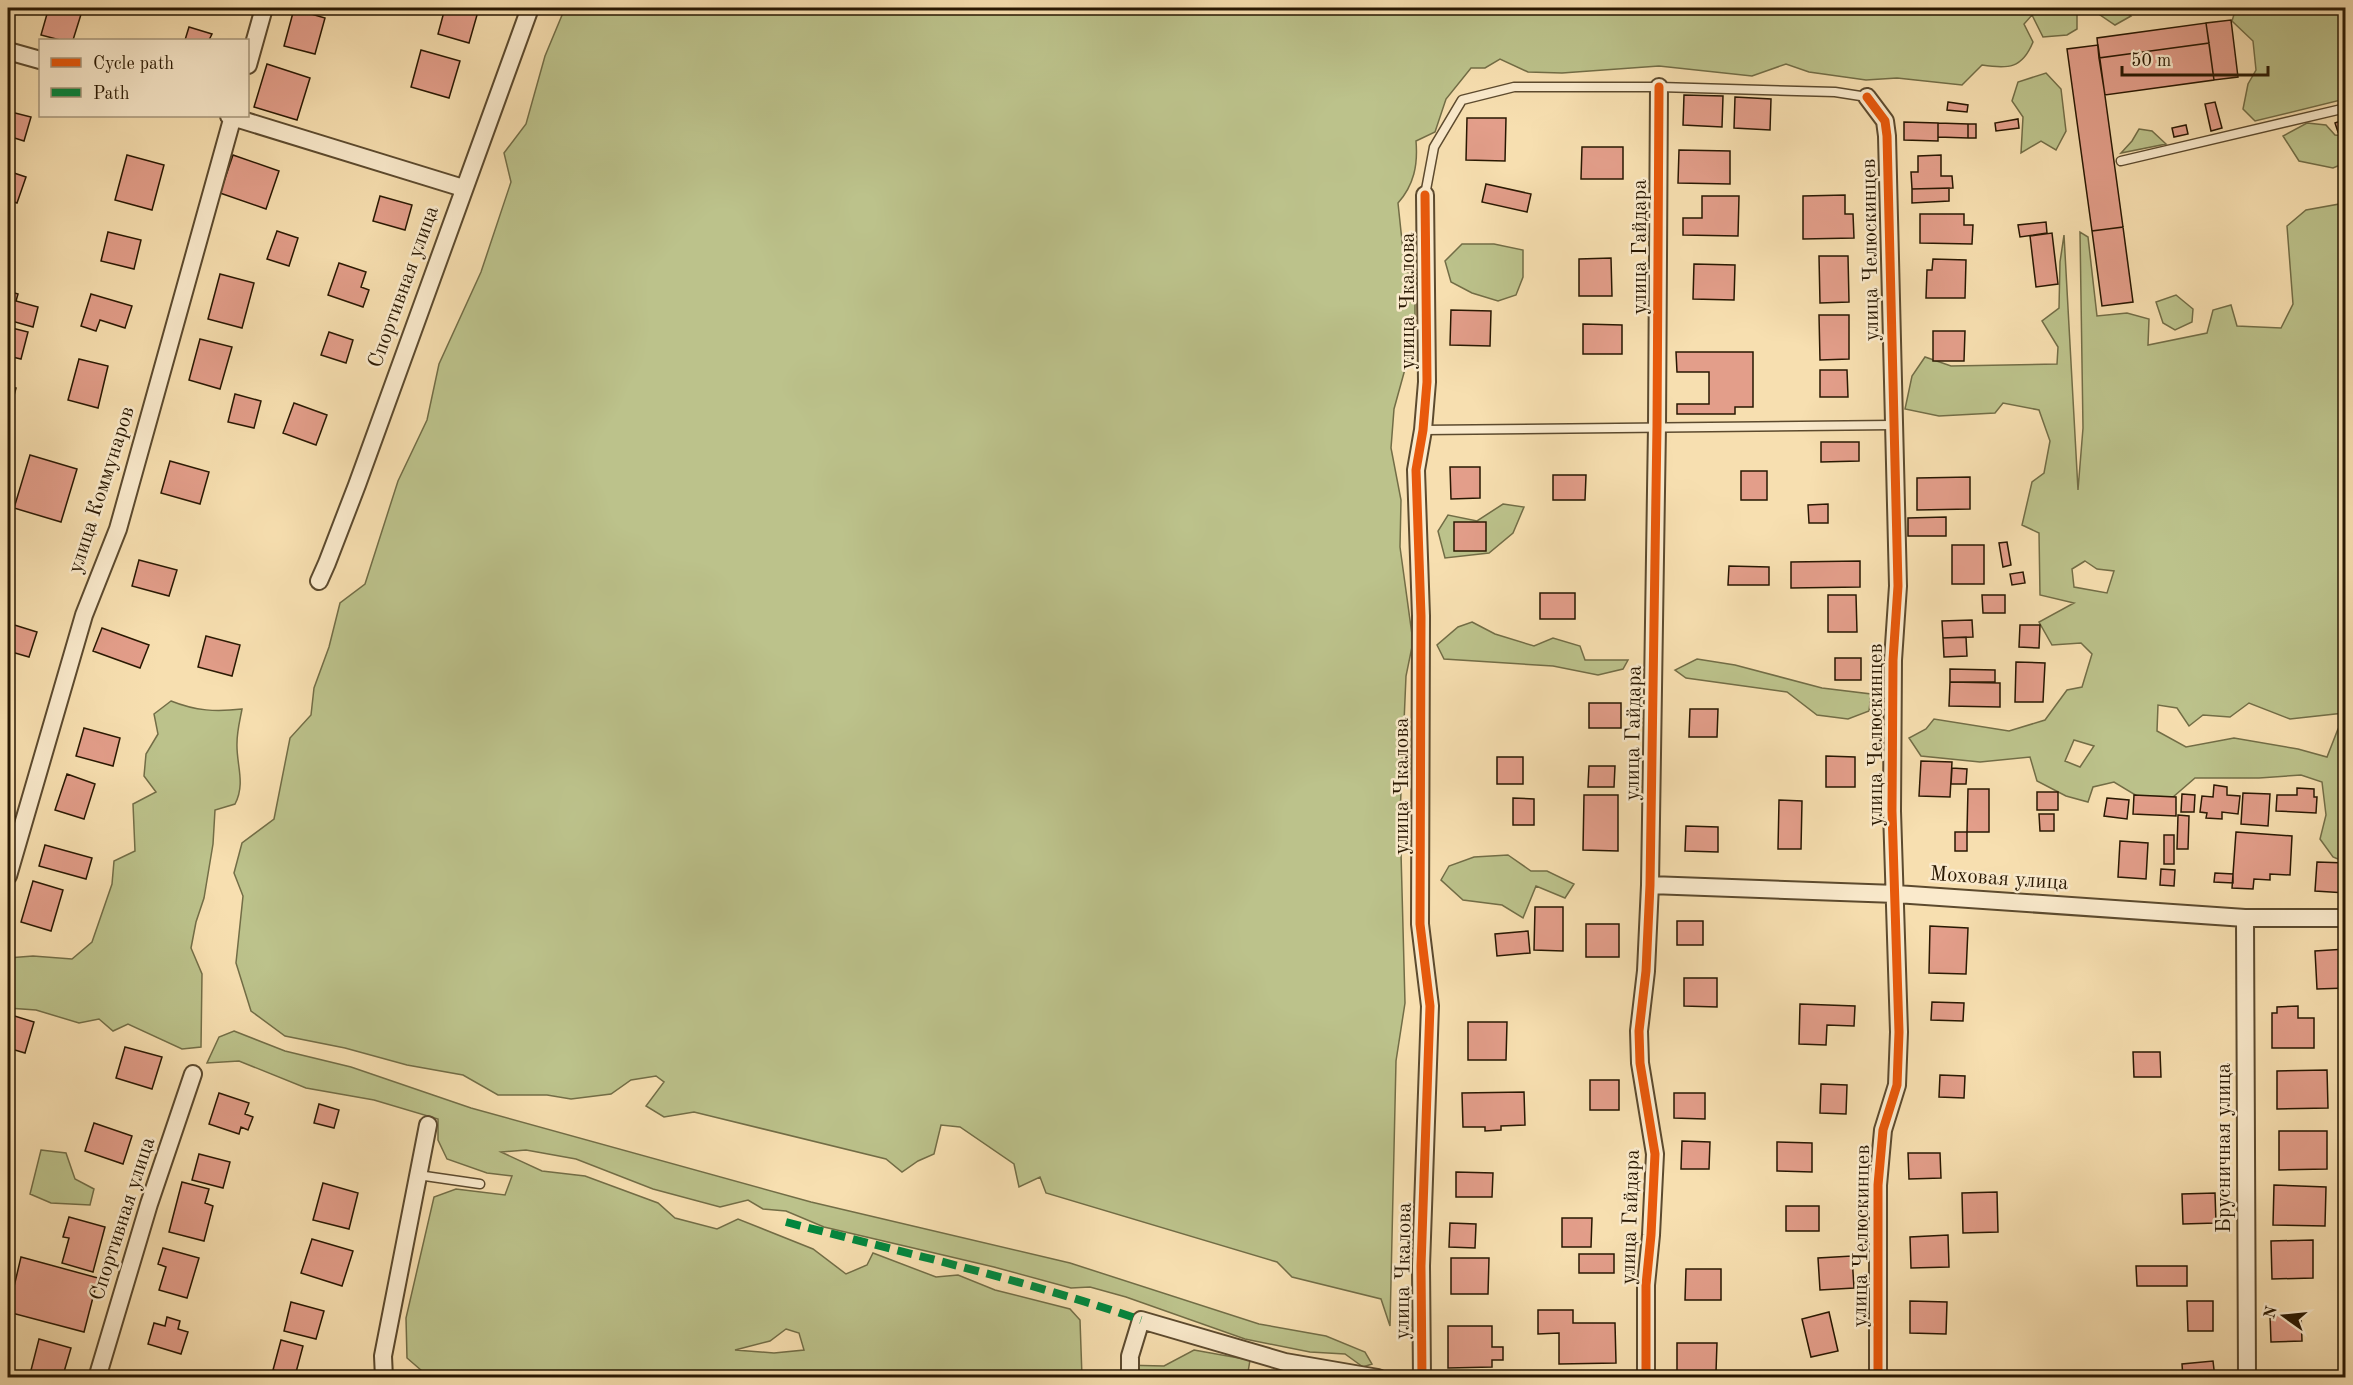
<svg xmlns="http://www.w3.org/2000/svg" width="2353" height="1385" viewBox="0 0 2353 1385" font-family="'Old Standard TT',serif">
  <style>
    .green { fill: #bcc28b; stroke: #726d46; stroke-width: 1.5; fill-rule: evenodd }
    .building { fill: #e39e8a; stroke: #291802; stroke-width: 1.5 }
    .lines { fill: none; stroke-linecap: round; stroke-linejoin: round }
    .lane-casing { stroke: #5c4a2e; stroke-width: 11 }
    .street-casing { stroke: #5c4a2e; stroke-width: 20 }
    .lane { stroke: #faeacc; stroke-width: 8 }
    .street { stroke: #faeacc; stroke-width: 16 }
    .quiet { stroke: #00873e; stroke-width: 8; stroke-dasharray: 15 8; stroke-linecap: butt }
    .cycleway-casing { stroke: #faeacc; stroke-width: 13 }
    .cycleway { stroke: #e8590c; stroke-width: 9 }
    .labels { text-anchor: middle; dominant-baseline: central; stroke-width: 5; stroke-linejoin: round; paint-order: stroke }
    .street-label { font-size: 21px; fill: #291802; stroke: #faeacc }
  </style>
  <rect width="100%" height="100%" fill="#f7dfb0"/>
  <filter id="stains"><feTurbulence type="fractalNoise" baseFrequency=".00333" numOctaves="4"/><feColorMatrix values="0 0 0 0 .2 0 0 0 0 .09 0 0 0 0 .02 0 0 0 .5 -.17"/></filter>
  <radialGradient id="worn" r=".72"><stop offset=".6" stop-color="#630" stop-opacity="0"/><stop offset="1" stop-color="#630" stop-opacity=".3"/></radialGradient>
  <path class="green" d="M565,8H2122L2131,16L2115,25L2097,13L2077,10V29L2067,35L2043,37L2032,15L2024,24L2033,42C2022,69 2008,69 1982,65L1962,85L1897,78L1866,80L1809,72L1786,64L1752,76L1659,66L1562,73L1528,72L1500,59L1485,68H1471L1446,99L1435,132L1416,141C1418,165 1414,185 1398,203L1404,260L1415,292V333L1394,409L1391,448L1401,500L1400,547L1413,642L1406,676L1400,815L1405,1003L1396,1061L1390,1326L1381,1299L1292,1277L1277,1262L1046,1193L1040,1177L1019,1187L1014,1164L960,1127L941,1125L934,1154L918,1161L902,1172L886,1159L694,1112L664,1117L646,1106L664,1082L656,1076L631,1080L611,1094L571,1099L547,1095H498L463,1075L407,1065L345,1048L285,1036L251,1011L236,963L243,896L234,873L242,843L274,819L290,738L311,715L314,688L329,647L340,603L365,584L398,481L427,420L439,364L481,272L511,182L504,153L526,124L545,56Z
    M2236,8H2337L2345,35V99L2255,121L2243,109L2248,84L2256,70L2253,41L2232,21Z
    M2046,73L2061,89L2066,131L2056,150L2041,141L2021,153L2023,117L2012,101L2018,82Z
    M2307,123L2326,125L2335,135L2345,136V163L2333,168L2299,161L2283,136Z
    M2139,129L2152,131L2166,144L2121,153L2132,141Z
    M2345,203V710L2344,713L2290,719L2249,703L2230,717L2203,715L2189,726L2177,708L2158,705L2157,731L2186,747L2234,738L2298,749L2327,757L2338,729L2345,728V862L2333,857L2320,839L2326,815L2322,782L2301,775L2259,778H2195L2173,797L2137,796L2114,782L2093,787L2088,802L2066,796L2037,781L2030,757L1980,762L1921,756L1909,738L1926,729L1934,719L2009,731L2045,720L2067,690L2082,687L2092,654L2081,643L2052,645L2039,622L2074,603L2040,595L2039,533L2022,525L2032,482L2044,473L2050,441L2039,410L2003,403L1995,413L1939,416L1905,409L1912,376L1925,357L1951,366L2057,364L2058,347L2042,321L2059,308L2060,262L2064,235L2078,490L2083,428L2080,232L2088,237L2097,316L2127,313L2149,319L2148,345L2207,333L2213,310L2231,305L2237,326L2281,328L2293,304L2287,226L2306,210ZM2085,561L2097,569L2114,571L2107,593L2074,587L2072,569ZM2074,740L2094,746L2080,767L2065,761Z
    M1462,244H1494L1523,250V277L1516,295L1498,301L1472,293L1451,282L1445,261Z
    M2176,295L2193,309L2192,322L2175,330L2163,323L2156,302Z
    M1503,504L1524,507L1513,533L1489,553L1445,558L1438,531L1448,515L1477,521Z
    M1472,622L1495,634L1534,646L1553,638L1580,646L1585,660H1628L1623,669L1598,675L1553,666L1444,659L1437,645L1458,627Z
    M1697,659L1735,665L1822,688L1871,694L1869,711L1848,719L1817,715L1787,692L1686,678L1675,670Z
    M171,701C196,711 216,712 242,709C240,720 237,731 237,743C236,764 246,783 235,804L215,810L213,844L204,898L196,922L191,948L202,974L201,1047L182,1049L128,1024L113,1031L99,1019L79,1023L36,1010L8,1008V958L33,956L72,959L92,942L112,884L114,861L135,851L133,804L156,792L144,776L146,754L158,734L154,714Z
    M1508,855L1531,871H1547L1574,884L1565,898L1536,886L1523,918L1502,905L1463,900L1441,880L1449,866L1474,857Z
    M234,1031L285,1051L351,1067L471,1108L811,1202L1070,1263L1259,1324L1326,1336L1365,1352L1372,1364L1363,1367L1345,1354L1310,1352L1245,1339L1126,1297L1090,1287L1071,1288L994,1267L824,1227L786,1211L763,1209L748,1200L720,1207L653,1189L576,1159L526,1150L501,1152L542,1171L585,1176L658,1203L675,1218L717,1229L738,1219L813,1249L846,1274L867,1265L873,1253L936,1277L958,1275L995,1290L1070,1309L1080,1320L1082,1377H429L407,1358L406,1318L434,1197L456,1189L505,1195L512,1176L487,1173L447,1159L438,1140V1119L374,1100L306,1088L239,1061L207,1063L219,1037ZM786,1329L799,1333L804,1350L774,1353L735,1350L770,1341Z
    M41,1150L66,1153L75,1179L94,1189L90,1205L51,1203L30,1194Z
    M1194,1350L1250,1360L1247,1378L1133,1377L1122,1365L1164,1366Z"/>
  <path class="building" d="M42,8H83L73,40H60L41,35L47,14L40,12Z
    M445,8H479L469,43L438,34Z
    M294,9L325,18L315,54L284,46Z
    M2231,20L2238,77L2214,80L2206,23Z
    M2206,23L2209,43L2099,58L2097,38Z
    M189,27L212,34L209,40H185Z
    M2209,43L2214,80L2105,95L2099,58Z
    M2098,45L2123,227L2092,231L2067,49Z
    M421,50L460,61L449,98L411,87Z
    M267,64L310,78L297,120L254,107Z
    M1684,95L1723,96L1722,127L1683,125Z
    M1735,97L1771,99L1770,130L1734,128Z
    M1948,102L1968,105L1967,112L1947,110Z
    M2215,102L2222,128L2211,131L2205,104Z
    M11,112L31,117L24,141L8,136V123Z
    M1467,118H1506L1505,161L1466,160Z
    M2018,119L2019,128L1996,131L1995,123Z
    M2346,119V130L2338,132L2335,123Z
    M1904,122L1938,123V141L1904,140Z
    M1938,123L1968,124V138L1938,137Z
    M1968,124H1976V138H1968Z
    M2186,125L2188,134L2174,137L2172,128Z
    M1582,147H1623V179H1581Z
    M1679,150L1730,151V184L1678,183Z
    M127,155L164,165L152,210L115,200Z
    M233,155L279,171L266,209L220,193Z
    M1941,155V176H1952L1953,188L1912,189L1911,172H1918V156Z
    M8,171L26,177L17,203L8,200Z
    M1486,184L1531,194L1527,212L1482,202Z
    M1949,188V201L1912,203V189Z
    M1845,195V214H1853L1854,238L1803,239V196Z
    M380,196L412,205L405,230L373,221Z
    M1702,196H1739L1738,236L1683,235V218H1702Z
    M1920,214H1964V225H1973L1972,244L1920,243Z
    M2046,222L2047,233L2020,237L2018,225Z
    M2123,227L2133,302L2102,306L2092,231Z
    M277,231L298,238L289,266L267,259Z
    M108,232L141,240L134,269L101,261Z
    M2052,233L2058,284L2036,287L2030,236Z
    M1819,256H1848L1849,302L1820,303Z
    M1611,258L1612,296H1579V259Z
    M1933,259L1966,260L1965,298H1926L1927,270H1932Z
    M339,263L366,272L361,287L369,290L363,307L328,295Z
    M1694,264L1735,265L1734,300L1693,299Z
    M220,274L254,283L242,328L208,319Z
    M8,291L18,294L16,301L38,307L33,327L8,320Z
    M91,294L132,306L125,328L100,320L96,331L81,326Z
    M1451,310L1491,311L1490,346L1450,345Z
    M1819,315H1849V359L1820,360Z
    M1583,324L1622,325V354H1583Z
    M8,327L28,332L21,359L8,356Z
    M1933,331H1965L1964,361H1933Z
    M329,332L353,340L346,363L321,355Z
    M200,339L232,347L220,389L189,380Z
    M1676,352H1753V407H1735V414H1677V404H1709V372H1677Z
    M79,359L108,366L98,408L68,400Z
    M1820,370H1847L1848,397H1820Z
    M8,386L16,388L10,411L8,410Z
    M235,394L261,401L254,428L228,422Z
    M294,403L327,415L316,445L283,433Z
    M1821,442H1859V461L1821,462Z
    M30,455L77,469L61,522L14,508Z
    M170,461L209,472L200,504L161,493Z
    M1450,467H1480V498L1451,499Z
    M1741,471H1767V500H1741Z
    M1553,475H1586L1585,500H1553Z
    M1970,477V509L1917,510V478Z
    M1828,504V523H1809L1808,505Z
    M1946,517V536H1908V518Z
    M1454,522H1486V551H1454Z
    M2007,542L2011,565L2003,567L1999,543Z
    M1952,545H1984V584H1952Z
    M139,560L177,570L169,596L132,586Z
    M1860,561V587L1791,588V562Z
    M1729,566L1769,567V585H1728Z
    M2023,572L2025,583L2012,585L2010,574Z
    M1540,593H1575V619H1540Z
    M1828,595H1856L1857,632H1828Z
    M1982,595H2005V613H1983Z
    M1972,620L1973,637L1943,638L1942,621Z
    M8,623L37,632L29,657L8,651Z
    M2020,625H2040L2039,648L2019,647Z
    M102,628L149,645L140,668L93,651Z
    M206,636L240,645L232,676L198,667Z
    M1966,637L1967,656L1944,657L1943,638Z
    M1835,658H1861V680H1835Z
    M2016,662L2045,663L2043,702H2015Z
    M1950,669L1995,670V682H1950Z
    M1950,682L2000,683V707L1949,706Z
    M1589,703H1621V728H1589Z
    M1690,709H1718L1717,737H1689Z
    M84,728L120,738L113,766L76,756Z
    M1826,756L1855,757V787H1826Z
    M1497,757H1523V784H1497Z
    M1921,761L1952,762L1950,797L1919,796Z
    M1589,766H1615L1614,787H1588Z
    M1952,768L1967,769L1966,784H1951Z
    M67,774L95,784L84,819L55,810Z
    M2214,785L2227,787V795L2240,796L2238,814L2222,812V819L2206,818L2207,813L2200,812L2202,796L2213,797Z
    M2297,788L2314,789V797H2317L2316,813L2276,811L2277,795H2297Z
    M1968,789H1989V832H1967Z
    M2037,792H2058V810H2037Z
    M2243,793L2270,794L2268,826L2241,824Z
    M2182,794L2195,795L2194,812H2181Z
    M1584,795H1618V851L1583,850Z
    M2134,795L2176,797V816L2133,814Z
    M1513,798L1534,799V825H1513Z
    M2107,798L2129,800L2127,819L2104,816Z
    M1779,800L1802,801L1801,849H1778Z
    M2039,814H2054V831H2040Z
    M2178,815L2189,816L2188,849H2177Z
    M1686,826L1718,827V852L1685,851Z
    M1955,832H1967V851H1955Z
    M2236,832L2292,836L2290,875L2270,874V880L2254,879L2253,889L2232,888Z
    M2164,835H2174V864H2164Z
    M2120,841L2148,843L2146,879L2118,877Z
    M45,845L92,858L86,879L39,866Z
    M2317,862L2346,863V893L2315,891Z
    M2161,869L2175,870L2174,886L2160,885Z
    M2215,873L2233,874V883L2214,882Z
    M33,881L63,890L51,931L21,922Z
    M1535,907H1563V951L1534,950Z
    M1677,921H1703V945H1677Z
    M1586,924H1619V957H1586Z
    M1930,926L1968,928L1966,974L1929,973Z
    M1528,931L1530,953L1497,956L1495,934Z
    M2346,949V988L2317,989L2315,951Z
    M1684,978H1717V1007L1684,1006Z
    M1932,1002L1964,1003L1963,1021L1931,1020Z
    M1800,1004L1855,1006L1854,1026L1827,1025L1826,1045L1799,1044Z
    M2298,1006V1018H2314V1048H2272V1013H2277V1007Z
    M8,1014L34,1022L25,1053L8,1048Z
    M1468,1022H1507L1506,1060H1468Z
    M125,1047L162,1057L152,1089L116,1078Z
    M2133,1052H2160L2161,1077H2134Z
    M2327,1070L2328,1108L2277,1109V1071Z
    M1940,1075L1965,1076L1964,1098L1939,1097Z
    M1590,1080H1619V1110H1590Z
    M1821,1084L1847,1085L1846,1114L1820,1113Z
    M1524,1092L1525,1125L1501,1126V1130L1485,1131V1127H1463L1462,1093Z
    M219,1093L249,1103L245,1114L253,1117L248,1130L241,1127L239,1134L209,1124Z
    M1674,1093H1705V1119L1674,1118Z
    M319,1104L339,1110L334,1128L314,1123Z
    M94,1123L132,1136L123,1164L85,1151Z
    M2279,1131H2327V1169L2279,1170Z
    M1682,1141L1710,1142L1709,1169H1681Z
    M1777,1142L1812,1143V1172L1777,1171Z
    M1908,1153H1940L1941,1178L1909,1179Z
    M199,1154L230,1162L223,1188L192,1180Z
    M1456,1172L1493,1173L1492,1197H1456Z
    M182,1182L209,1189L205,1203L213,1206L204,1241L169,1232Z
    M323,1183L358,1193L349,1229L313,1220Z
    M2274,1185L2326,1187L2325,1226L2273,1225Z
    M1997,1192L1998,1232L1963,1233L1962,1193Z
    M2215,1193L2216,1223L2183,1224L2182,1194Z
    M1786,1206H1819V1231H1786Z
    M69,1217L105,1227L93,1272L62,1263L69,1238L63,1237Z
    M1562,1218H1592L1591,1247H1562Z
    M1450,1223L1476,1224L1475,1248L1449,1247Z
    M1948,1235L1949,1267L1911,1268L1910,1237Z
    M312,1239L353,1251L342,1286L301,1273Z
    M2313,1240V1278L2272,1279L2271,1241Z
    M163,1248L199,1258L187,1298L159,1290L166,1267L158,1264Z
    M1579,1254H1614V1273H1579Z
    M1852,1256L1854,1288L1820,1290L1818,1258Z
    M21,1257L98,1278L84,1332L8,1312Z
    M1451,1258H1489L1488,1294H1451Z
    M2136,1266H2187V1286H2137Z
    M1686,1269H1721V1300H1685Z
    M1910,1301L1947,1302L1946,1334L1910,1333Z
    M2187,1301H2213V1331H2188Z
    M291,1302L324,1311L316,1339L284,1331Z
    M1538,1310H1573V1323H1615L1616,1363L1559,1364V1333L1538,1334Z
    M1829,1312L1838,1351L1811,1357L1802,1319Z
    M2301,1314L2302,1341L2271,1342L2270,1315Z
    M167,1317L180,1321L178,1329L188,1332L181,1354L148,1344L154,1323L165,1326Z
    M1448,1326H1492V1347H1503V1360H1492V1367L1448,1368Z
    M39,1339L71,1348L64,1372L73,1374L72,1378H29Z
    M281,1340L303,1346L295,1376L273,1370Z
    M1677,1343H1717L1716,1372H1677Z
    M2346,1343V1367H2340L2339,1344Z
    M2213,1361L2215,1378H2183L2182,1364Z"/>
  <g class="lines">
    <g class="lane-casing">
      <path id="lane" d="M2121,161L2346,108
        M1425,195L1434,147L1462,100L1514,87H1659L1835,92L1867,97
        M1423,430L1892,425
        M418,1175L480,1184"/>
    </g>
    <g class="street-casing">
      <path id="street" d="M8,51L40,60
        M248,65L264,8
        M1867,97L1885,121L1887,136L1898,586L1893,660L1892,811L1899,1032L1897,1085L1883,1130L1878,1185V1378
        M229,116L463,188
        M319,581L327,563L357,485L530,8
        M8,876L84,615L118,529L233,116
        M1650,885L1896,894L2245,918H2346
        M2245,918L2247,1378
        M97,1378L149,1204L193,1074
        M384,1378L383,1356L428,1125
        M1130,1378V1356L1141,1320L1285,1362L1378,1378
        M1422,1378L1421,1266L1430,1006L1420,924L1421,616L1416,470L1423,430L1427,382L1425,195
        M1646,1378V1285L1651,1235L1655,1154L1640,1063L1639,1031L1646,971L1650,885L1657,426L1659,87"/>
    </g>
    <use href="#lane" class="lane"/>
    <use href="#street" class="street"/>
    <path class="quiet" d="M786,1222C905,1253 1025,1280 1141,1320"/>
    <g class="cycleway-casing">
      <path id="cycleway" d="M1867,97L1885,121L1887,136L1898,586L1893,660L1892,811L1899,1032L1897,1085L1883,1130L1878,1185V1378
        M1422,1378L1421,1266L1430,1006L1420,924L1421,616L1416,470L1423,430L1427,382L1425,195
        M1646,1378V1285L1651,1235L1655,1154L1640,1063L1639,1031L1646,971L1650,885L1657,426L1659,87"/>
    </g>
    <use href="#cycleway" class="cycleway"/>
  </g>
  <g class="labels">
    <g class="street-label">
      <text transform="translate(1640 247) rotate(-90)">улица Гайдара</text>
      <text transform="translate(1871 250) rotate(-91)">улица Челюскинцев</text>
      <text transform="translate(404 287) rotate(-70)">Спортивная улица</text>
      <text transform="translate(1408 301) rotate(-90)">улица Чкалова</text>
      <text transform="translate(102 490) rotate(-72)">улица Коммунаров</text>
      <text transform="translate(1634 733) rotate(-89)">улица Гайдара</text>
      <text transform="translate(1876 735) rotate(-90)">улица Челюскинцев</text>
      <text transform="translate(1402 786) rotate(-90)">улица Чкалова</text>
      <text transform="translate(1999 879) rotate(4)">Моховая улица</text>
      <text transform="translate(2224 1148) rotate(-90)">Брусничная улица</text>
      <text transform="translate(1631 1217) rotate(-88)">улица Гайдара</text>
      <text transform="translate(123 1219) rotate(-72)">Спортивная улица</text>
      <text transform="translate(1862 1236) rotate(-89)">улица Челюскинцев</text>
      <text transform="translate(1404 1271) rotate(-89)">улица Чкалова</text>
    </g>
  </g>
  <rect width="2353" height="1385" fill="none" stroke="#f7dfb0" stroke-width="30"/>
  <rect x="9" y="9" width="2335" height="1367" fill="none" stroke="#291802" stroke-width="3"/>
  <rect x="15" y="15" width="2323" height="1355" fill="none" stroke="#291802" stroke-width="1.5"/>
  <rect x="39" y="39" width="210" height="78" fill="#faeacc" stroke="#a6967b" stroke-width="1.5"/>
  <rect x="51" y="58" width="30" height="9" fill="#e8590c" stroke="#a6967b" stroke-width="1.5"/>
  <text x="93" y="69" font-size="18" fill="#291802">Cycle path</text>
  <rect x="51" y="88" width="30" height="9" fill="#00873e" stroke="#a6967b" stroke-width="1.5"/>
  <text x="93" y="99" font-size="18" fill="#291802">Path</text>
  <g transform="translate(2284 1316) rotate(285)" stroke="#faeacc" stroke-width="4.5" paint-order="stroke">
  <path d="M0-4.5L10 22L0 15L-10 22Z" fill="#291802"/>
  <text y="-9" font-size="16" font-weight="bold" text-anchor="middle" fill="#291802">N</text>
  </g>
  <path d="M2122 66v9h146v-9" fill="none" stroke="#291802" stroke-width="3"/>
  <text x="2131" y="66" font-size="18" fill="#291802" stroke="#faeacc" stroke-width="4.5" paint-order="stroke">50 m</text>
  <rect width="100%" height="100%" filter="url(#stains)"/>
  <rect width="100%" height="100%" fill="url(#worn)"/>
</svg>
